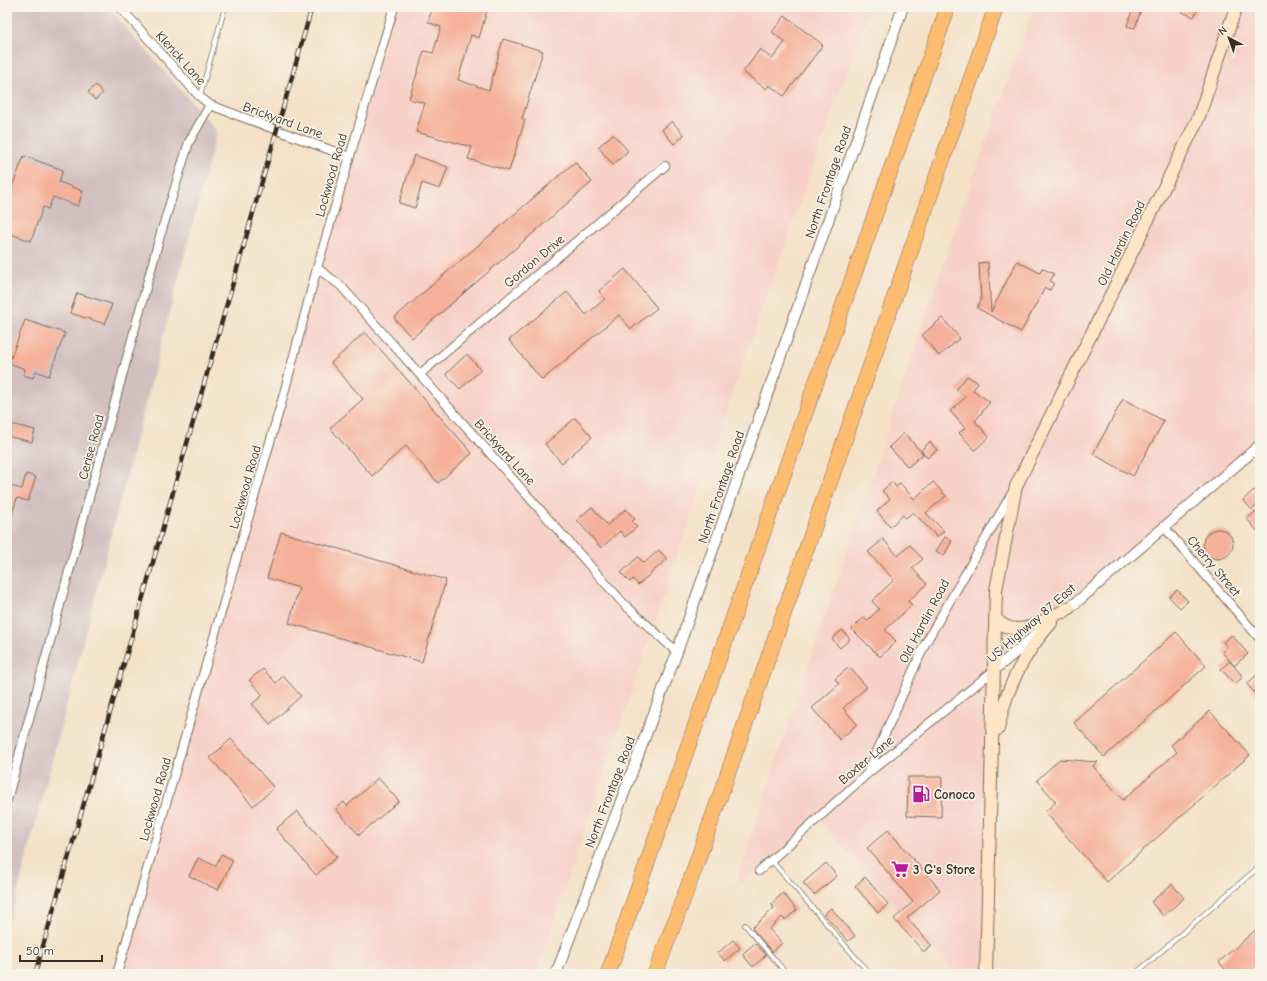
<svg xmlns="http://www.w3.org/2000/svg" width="1267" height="981" viewBox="0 0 1267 981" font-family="'Comic Neue',sans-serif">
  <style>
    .built { fill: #f7d1c8 }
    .industrial { fill: #d2bfc0 }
    .building { fill: #f5b099 }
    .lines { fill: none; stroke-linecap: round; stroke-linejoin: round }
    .service-casing { stroke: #7c6a59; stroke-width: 5.5 }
    .minor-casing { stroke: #7c6a59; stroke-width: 10 }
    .tertiary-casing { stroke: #7c6a59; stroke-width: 12 }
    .secondary-casing { stroke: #7c6a59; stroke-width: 14 }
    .motorway-casing { stroke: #7c6a59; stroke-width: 16 }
    .service { stroke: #fff; stroke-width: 4 }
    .minor { stroke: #fff; stroke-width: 8 }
    .tertiary { stroke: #fff; stroke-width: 10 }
    .secondary { stroke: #ffe4c6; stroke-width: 12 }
    .motorway { stroke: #febc70; stroke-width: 15 }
    .rail-casing { stroke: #3b2a1e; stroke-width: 4.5 }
    .rail { stroke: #f7f3e8; stroke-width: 3; stroke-dasharray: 9; stroke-linecap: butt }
    .labels { text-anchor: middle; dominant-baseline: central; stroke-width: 3.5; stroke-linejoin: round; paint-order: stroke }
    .street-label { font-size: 13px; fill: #3b2a1e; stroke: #f7f3e8 }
    .poi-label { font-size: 13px; font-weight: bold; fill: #3b2a1e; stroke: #f7f3e8; text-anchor: start }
  </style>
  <rect width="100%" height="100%" fill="#f7f3e8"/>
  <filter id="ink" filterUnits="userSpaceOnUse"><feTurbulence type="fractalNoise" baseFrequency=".025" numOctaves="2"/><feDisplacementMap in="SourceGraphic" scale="8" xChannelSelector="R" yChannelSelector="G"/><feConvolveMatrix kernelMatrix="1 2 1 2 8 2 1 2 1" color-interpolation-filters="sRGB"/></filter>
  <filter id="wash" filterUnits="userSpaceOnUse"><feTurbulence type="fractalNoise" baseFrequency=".012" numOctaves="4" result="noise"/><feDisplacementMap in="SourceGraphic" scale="16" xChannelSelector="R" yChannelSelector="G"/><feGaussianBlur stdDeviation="0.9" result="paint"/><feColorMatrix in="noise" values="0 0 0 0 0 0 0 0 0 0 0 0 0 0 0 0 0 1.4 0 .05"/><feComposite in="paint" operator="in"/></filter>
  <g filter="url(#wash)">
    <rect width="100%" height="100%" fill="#f4e1c7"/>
    <path class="built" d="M394,7H870L733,391L536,974H116Z
      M1034,7H1260V445L993,671L986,974H956L818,818L733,891L961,211Z"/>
    <path class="industrial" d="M7,7H108L217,131L15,902L7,927Z"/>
    <g id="blocks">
      <path class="building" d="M433,7H488L479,38L471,35L458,80L489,90L503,39L543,51L522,119L525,120L509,171L468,159L472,147L416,132L425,103L409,99L424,51L433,53L441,27L428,22Z
        M1133,7H1142L1135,28L1127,26Z
        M1171,7H1199L1194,17Z
        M785,16L823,45L784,96L769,85L766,89L743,72L760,49L772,59L785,42L772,32Z
        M96,85L103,93L95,100L88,92Z
        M672,121L684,135L674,144L662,130Z
        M613,134L628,151L613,165L598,147Z
        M414,155L448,167L440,189L422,183L415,208L399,203Z
        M24,156L63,170L59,182L83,191L78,206L53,197L48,209L43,207L31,241L7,233V190L10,192Z
        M575,162L592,182L412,338L394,318Z
        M1017,261L1040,273L1042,268L1054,274L1050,281L1054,283L1050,290L1045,288L1021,332L977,308L981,300L979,263L988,262L991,312Z
        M625,269L657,308L631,329L619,315L542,380L509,340L567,292L586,315L605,299L599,291Z
        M77,293L112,304L105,324L70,313Z
        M942,318L960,338L939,356L922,335Z
        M25,320L65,333L49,376L36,371L33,378L23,375L25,369L9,363Z
        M365,332L472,453L438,483L406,446L372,476L330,428L363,399L331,363Z
        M467,354L481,370L460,389L446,374Z
        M967,376L978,383L973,390L990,402L975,421L989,437L975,450L959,433L965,428L950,411L966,397L956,390Z
        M1123,399L1164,421L1133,476L1093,454Z
        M575,418L592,437L562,463L545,444Z
        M7,423L35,430L32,442L7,436Z
        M904,433L923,454L908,467L889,447Z
        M930,442L937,450L927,458L921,450Z
        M26,474L36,477L28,501L17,498L9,524H7V485L22,489Z
        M892,482L896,487L900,483L914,499L933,482L946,496L926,513L944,531L937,537L913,512L906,518L903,515L890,527L877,511L890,499L882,491Z
        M1254,490L1260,497V502L1252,510L1243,500Z
        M592,507L607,525L626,509L635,519L632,521L637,527L625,537L620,531L601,548L577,520Z
        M1255,512L1260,517V534L1247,519Z
        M1203 544a15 15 0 1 1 30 0a15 15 0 1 1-30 0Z
        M281,532L446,580L422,662L289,623L299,588L267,578Z
        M945,537L952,541L944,556L936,551Z
        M883,539L898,556L910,545L923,559L912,568L927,584L908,601L912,605L885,630L896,641L880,657L852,629L864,617L867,621L879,609L872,601L894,580L868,552Z
        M659,550L667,559L638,585L633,579L630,582L621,573L638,557L644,563Z
        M1177,590L1188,601L1180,608L1169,597Z
        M842,630L850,639L840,648L832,639Z
        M1176,632L1206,666L1104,757L1074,723Z
        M1232,635L1248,654L1234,666L1222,652L1227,647L1223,642Z
        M1230,661L1243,677L1235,684L1221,669Z
        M849,667L867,687L843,708L857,724L840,740L812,708L839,684L835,679Z
        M263,669L276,683L283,676L301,696L270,724L252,704L263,695L249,680Z
        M1260,672V699L1247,684Z
        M1210,711L1250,755L1107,882L1045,812L1056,802L1037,780L1060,759L1098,762L1093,766L1123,800L1177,752L1171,745Z
        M231,739L274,788L253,806L210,758Z
        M908,777H942L941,817L907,816Z
        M378,778L399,801L359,835L336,809L344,802L347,806Z
        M297,811L337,857L316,875L276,829Z
        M888,830L940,890L907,918L932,946L924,952L894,919L913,902L867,848Z
        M221,854L233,860L218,890L189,876L198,858L216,866Z
        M826,863L837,876L814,895L803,883Z
        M865,877L888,904L878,913L855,886Z
        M1172,884L1184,898L1163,916L1151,902Z
        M783,893L797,910L785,920L782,917L769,929L782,943L772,952L752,928L774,908L771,904Z
        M831,908L855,936L848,941L824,914Z
        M1260,926V974H1229L1219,962Z
        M733,940L740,948L725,961L718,953Z
        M755,943L766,955L753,967L742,954Z"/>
    </g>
  </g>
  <g filter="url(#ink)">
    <use href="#blocks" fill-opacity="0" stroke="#7c6a59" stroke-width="1"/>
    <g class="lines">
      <g class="service-casing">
        <path id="service" d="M200,96L225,7
          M771,860L870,974
          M745,925L787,974
          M1135,974L1260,866"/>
      </g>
      <g class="minor-casing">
        <path id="minor" d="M120,7L199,96L210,105L349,157
          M317,268L340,285L624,604L677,652
          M420,374L665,166
          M1165,528L1260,639
          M867,774L925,644L1012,493
          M7,800L160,236L189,142L210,105
          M759,871L867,774L993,671
          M117,974L283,397L317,268L394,7"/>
      </g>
      <g class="tertiary-casing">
        <path id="tertiary" d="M1064,613L1260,445
          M993,671L1037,634
          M556,974L677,652L903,7"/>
      </g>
      <g class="secondary-casing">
        <path id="secondary" d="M995,618C1017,643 1045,619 1069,608
          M998,729C1006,688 1023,654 1051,623
          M986,974L996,590L1016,486L1198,119L1236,7"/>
      </g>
      <g class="motorway-casing">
        <path id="motorway" d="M608,974L948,7
          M655,974L693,873L996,7"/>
      </g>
      <use href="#service" class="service"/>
      <use href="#minor" class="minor"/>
      <use href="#tertiary" class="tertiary"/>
      <use href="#secondary" class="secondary"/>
      <use href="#motorway" class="motorway"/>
      <g class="rail-casing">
        <path id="rail" d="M35,974L312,7"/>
      </g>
      <use href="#rail" class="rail"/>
    </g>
  </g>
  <defs>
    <g id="fuel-bare" transform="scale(1.38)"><path d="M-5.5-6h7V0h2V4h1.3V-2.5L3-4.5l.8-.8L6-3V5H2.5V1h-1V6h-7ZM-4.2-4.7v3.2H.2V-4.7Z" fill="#b5179e" stroke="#f7f3e8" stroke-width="2.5" paint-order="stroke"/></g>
    <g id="supermarket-bare" transform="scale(1.38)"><path d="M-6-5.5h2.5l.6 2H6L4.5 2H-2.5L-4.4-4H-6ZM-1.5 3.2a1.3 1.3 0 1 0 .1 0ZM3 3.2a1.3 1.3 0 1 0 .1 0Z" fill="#b5179e" stroke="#f7f3e8" stroke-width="2.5" paint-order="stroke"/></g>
  </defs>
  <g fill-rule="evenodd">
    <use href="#fuel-bare" x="921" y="794"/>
    <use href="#supermarket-bare" x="900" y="869"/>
  </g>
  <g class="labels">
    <g class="street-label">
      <text transform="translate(181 58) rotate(48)">Klenck Lane</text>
      <text transform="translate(283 120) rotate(20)">Brickyard Lane</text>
      <text transform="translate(331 175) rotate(-74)">Lockwood Road</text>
      <text transform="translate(828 182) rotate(-71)">North Frontage Road</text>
      <text transform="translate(1121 243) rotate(-64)">Old Hardin Road</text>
      <text transform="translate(534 261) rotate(-40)">Gordon Drive</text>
      <text transform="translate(91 447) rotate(-75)">Cerise Road</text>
      <text transform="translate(505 452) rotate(48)">Brickyard Lane</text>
      <text transform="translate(245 487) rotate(-74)">Lockwood Road</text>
      <text transform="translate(721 487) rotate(-71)">North Frontage Road</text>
      <text transform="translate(1214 566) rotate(50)">Cherry Street</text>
      <text transform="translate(924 621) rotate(-62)">Old Hardin Road</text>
      <text transform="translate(1031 623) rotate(-41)">US Highway 87 East</text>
      <text transform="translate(866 760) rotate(-40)">Baxter Lane</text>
      <text transform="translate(610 792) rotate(-69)">North Frontage Road</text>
      <text transform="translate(155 799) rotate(-74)">Lockwood Road</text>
    </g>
    <g class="poi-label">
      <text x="934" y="794">Conoco</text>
      <text x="913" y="869">3 G's Store</text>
    </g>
  </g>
  <rect width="1267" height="981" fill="none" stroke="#f7f3e8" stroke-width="24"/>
  <g transform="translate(1229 38) rotate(319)" stroke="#f7f3e8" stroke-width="3" paint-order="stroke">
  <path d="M0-3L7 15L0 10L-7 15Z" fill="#3b2a1e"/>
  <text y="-6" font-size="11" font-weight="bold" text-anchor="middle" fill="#3b2a1e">N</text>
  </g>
  <path d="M20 955v6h82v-6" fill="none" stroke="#3b2a1e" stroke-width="2"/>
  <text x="26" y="955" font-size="12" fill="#3b2a1e" stroke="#f7f3e8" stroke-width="3" paint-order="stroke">50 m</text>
</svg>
